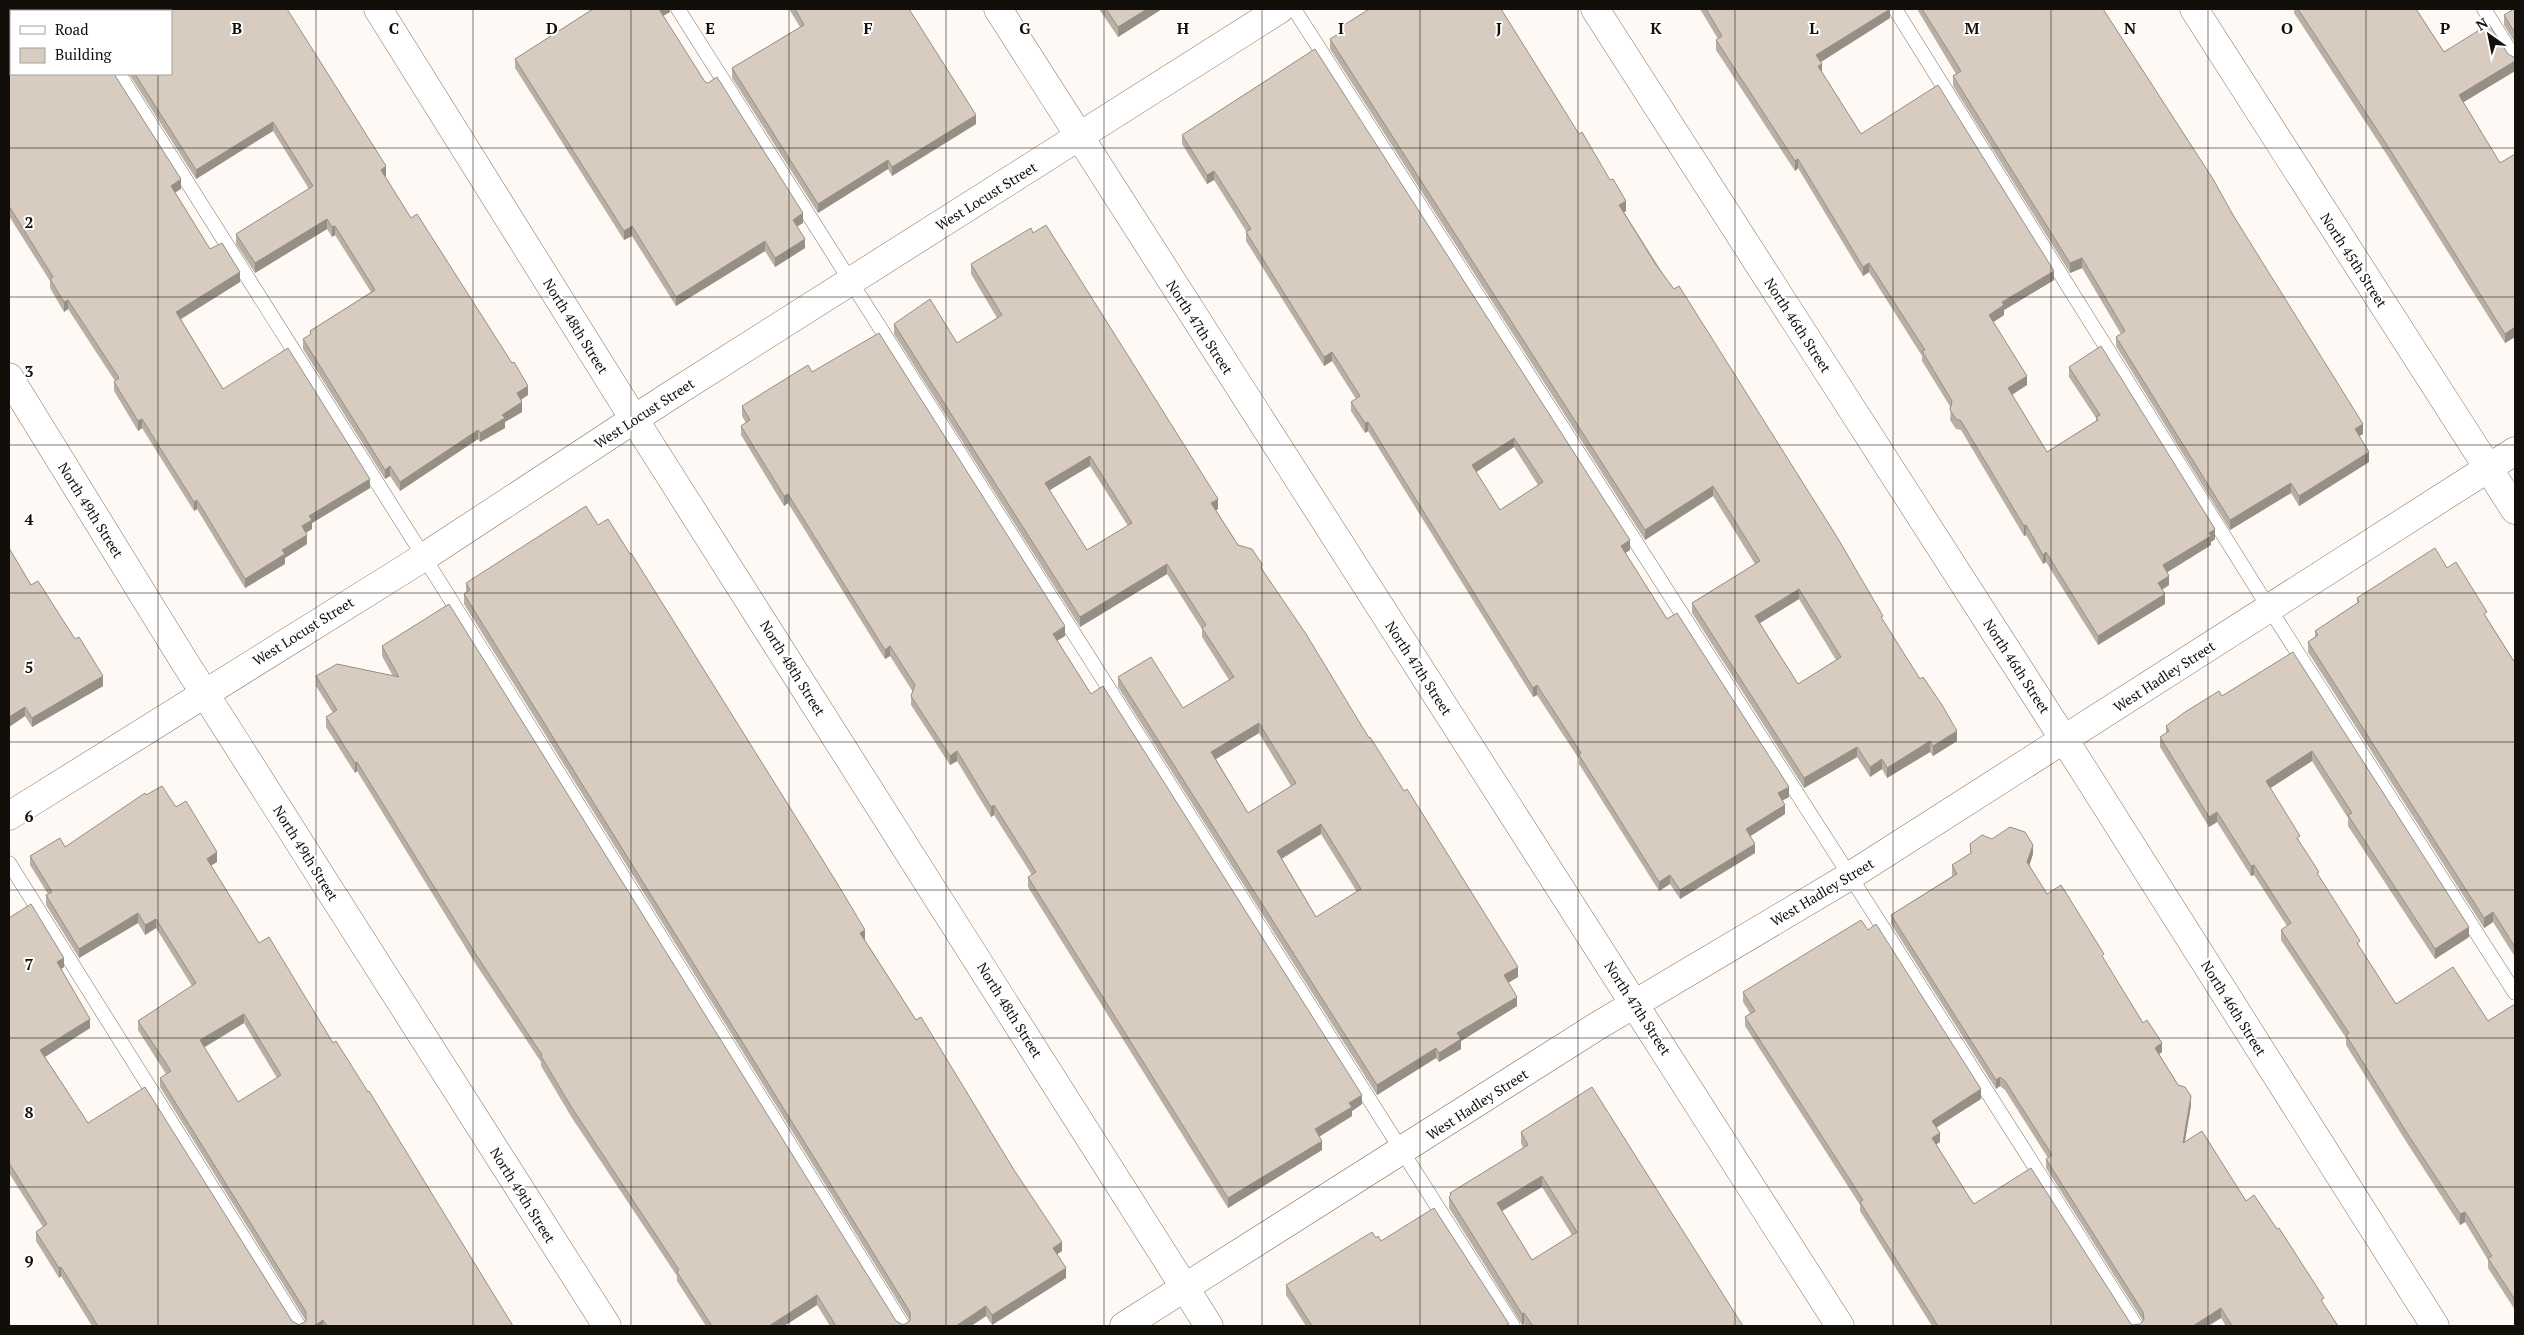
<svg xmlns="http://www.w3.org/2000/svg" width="2524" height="1335" viewBox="0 0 2524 1335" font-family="'PT Serif',serif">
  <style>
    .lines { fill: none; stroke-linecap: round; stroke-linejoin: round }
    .lane-casing { stroke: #7e7468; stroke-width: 15 }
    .street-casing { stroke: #7e7468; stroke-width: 29 }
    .secondary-casing { stroke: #7e7468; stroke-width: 29 }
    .lane { stroke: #fff; stroke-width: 14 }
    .street { stroke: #fff; stroke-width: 28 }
    .secondary { stroke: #fff; stroke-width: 28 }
    .wall { fill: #b9afa4; fill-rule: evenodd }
    .shaded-wall { fill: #968f86 }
    .building { fill: #d7ccbf; stroke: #968f86; fill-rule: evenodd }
    .grid { fill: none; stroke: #120f0a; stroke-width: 1; stroke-opacity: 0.55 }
    .labels { text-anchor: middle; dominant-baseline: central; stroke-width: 4; stroke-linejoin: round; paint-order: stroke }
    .street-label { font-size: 14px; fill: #120f0a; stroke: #fff }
    .grid-label { font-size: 16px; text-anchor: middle; font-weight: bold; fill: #120f0a; stroke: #fff; stroke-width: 4; stroke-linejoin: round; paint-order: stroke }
  </style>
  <rect width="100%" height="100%" fill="#fef9f4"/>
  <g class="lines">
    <g class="lane-casing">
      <path id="lane" d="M678,9L1513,1326
        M1294,9L1850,876L2136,1326
        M1895,9L2269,608L2515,993
        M2484,9L2515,59
        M119,74L424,557L903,1326
        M9,863L299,1326"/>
    </g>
    <g class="street-casing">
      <path id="street" d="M378,9L634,419L1209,1326
        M998,9C1277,449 1561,886 1840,1326
        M1595,9L2083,769L2435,1326
        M2194,9L2515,510
        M9,377L184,661L607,1326
        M1124,1326L1599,1025L1850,876L2515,451"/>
    </g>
    <g class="secondary-casing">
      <path id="secondary" d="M9,816L424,557L668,397L1280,9"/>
    </g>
    <use href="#lane" class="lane"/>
    <use href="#street" class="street"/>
    <use href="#secondary" class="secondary"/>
  </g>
  <path class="wall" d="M9,9H74L386,176L385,177L411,218L528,395L521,400L522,412L505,422V428L480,442L478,439L400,491L390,476L385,479L303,349V339L310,335V331L371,292L335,235L332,237L327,229L255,273L236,244V234L309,189L273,131L196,179L129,74H171L11,11L181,189L175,192L210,249L240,282L181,319L223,389L370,488L312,523V529L306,533L307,544L285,558V564L245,588L197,509L194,511L142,428L138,431L114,391V382L115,381L68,309L64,312L50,288V281L9,216Z
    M593,9H670V12L663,16L705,82L803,223L797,226L805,248L775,267L765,251L676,306L632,236L624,240L515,68V59Z
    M789,9H909L976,124L892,176L888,169L818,213L732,78V68L800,27Z
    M1099,9H1162L1118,37Z
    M1700,9H1890V18L1821,62L1822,72L1861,134L2054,280L2004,310V315L1993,322L2027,385L2012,395L2047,452L2096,421V418L2069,377V367L2215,539L2211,542V545L2167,572L2169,585L2162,590L2165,604L2098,645L2046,562L2043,564L2026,535L2024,536L1961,430L1956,429L1950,420L1951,408L1922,361V356L1869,272L1863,276L1798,168L1795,171L1716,50V40L1718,39Z
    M1917,9H2103L2233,215L2363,434L2359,436L2369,462L2299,506L2291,493L2230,530L2116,346V337L2121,334L2082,268L2070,273L1953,86V76L1956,74Z
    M2294,9H2416L2444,52L2515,71L2463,102L2500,163L2515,154V338V337L2505,343L2387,155L2294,13Z
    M2515,9V43L2504,25V15Z
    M1338,29L1626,211L1624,212L1883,621L1957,741L1933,756L1930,752L1887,778L1882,769L1870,777L1857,757L1804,788L1692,613V603L1755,564L1713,496L1645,540L1330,49V39L1338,35ZM1799,599L1836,660L1798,684L1760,623Z
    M1315,49L1630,550L1625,553L1667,619L1789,797L1783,800L1785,814L1750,836L1755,853L1680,899L1670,884L1659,891L1579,764V759L1537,695L1533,697L1368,431L1365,433L1351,411V402L1356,399L1332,361L1324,366L1246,241V231L1214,180L1207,184L1182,144V135ZM1514,447L1538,485L1500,510L1476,472Z
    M1033,233L1218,509L1216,510L1238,545L1262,569L1369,738L1518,977L1508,983L1517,1006L1461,1041V1049L1439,1062L1436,1058L1377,1095L1118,687V677L1183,708L1229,680L1202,637V629L1167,574L1080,627L894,334V324L957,343L997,318L971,274V264ZM1090,466L1128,526L1087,550L1049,490ZM1259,733L1291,786L1248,813L1216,759ZM1321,834L1357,892L1316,917L1282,859Z
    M812,372L1065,636L1057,641L1091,694L1362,1104L1352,1111V1116L1319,1137L1322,1150L1228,1208L1028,887V877L1032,875L994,815L991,817L957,761L950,765L911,705V696L913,692L890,656L885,659L788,503L784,506L741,435V426L746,423L742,416V406Z
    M9,548L31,585L103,686L32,727L25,716L9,727Z
    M2447,568L2487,618L2515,663V957L2493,922L2484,928L2308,652V642L2315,637V631L2357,603V598Z
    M466,583L865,940L1062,1251L1057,1254L1066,1278L992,1325L986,1316L971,1326H830L817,1305L784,1326H706L677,1281V1276L572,1118L541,1066V1062L475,963L357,771L355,773L326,727V717L333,713L316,686V676H393L382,656V646L896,1321L903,1325L910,1321L464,604V594L466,593Z
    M2293,652L2469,937L2435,959L2348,826V818L2312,761L2270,788L2319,877L2360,948L2396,1004L2488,1021L2515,1004V1310L2488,1268V1260L2465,1222L2460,1225L2407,1143L2346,1045V1038L2281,940V930L2287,926L2254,875L2251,876L2217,822L2209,827L2160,747V737L2166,734V726L2222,696Z
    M146,795L176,807L217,862L211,865L259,943L333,1043L513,1326H92L61,1276L59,1278L36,1241V1232L43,1227L9,1173V918L64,967L61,969L90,1028L45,1057L88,1123L292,1321L299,1325L306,1321L160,1087V1078L166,1074L138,1030V1021L192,986L156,928L145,935L138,923L79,958L46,905V895L48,894L30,865V856L65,847ZM244,1023L277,1078L238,1102L204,1047Z
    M1970,844L2033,854L2029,866L2047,894L2104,961L2162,1052L2159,1054L2191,1105L2185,1142L2246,1201L2324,1305L2338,1326H2226L2221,1318L2208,1326H1932L1860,1211V1205L1745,1026V1017L1750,1013L1743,1002V992L1981,1099L1936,1128L1940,1142L1936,1144L1971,1200L1974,1204L2132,1325L2140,1324L2143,1321L2046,1168V1159L2048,1158L2005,1090L2000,1086L1996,1089L1891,924V915L1952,876V865L1970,854Z
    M1521,1132L1743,1326H1526L1524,1324L1522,1325L1449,1208V1197L1450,1196V1193L1523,1148L1521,1143ZM1542,1187L1572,1235L1532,1260L1502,1211Z
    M1376,1238L1381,1241L1509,1326H1306L1286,1295V1285Z"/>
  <path class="shaded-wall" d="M659,9H670V12L659,18Z
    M1147,9H1162L1118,37V27Z
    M1890,9V18L1816,65V55Z
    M2515,61V71L2459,105V95Z
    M1822,64V74L1818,66Z
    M976,115V124L892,176V167Z
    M273,122V131L196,179V170Z
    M1798,159V168L1795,171V161Z
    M888,160V169L818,213V204Z
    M386,166V176L381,179V170Z
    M1214,171V180L1207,184V175Z
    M181,179V189L171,195V186Z
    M1626,201V211L1619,215V205Z
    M803,213V223L793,229V220Z
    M327,219V229L255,273V263Z
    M335,226V235L332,237V227Z
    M632,226V236L624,240V231Z
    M805,239V248L775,267V258Z
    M765,241V251L676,306V297Z
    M2082,258V268L2070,273V263Z
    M1869,263V272L1863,276V267Z
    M2054,271V280L2004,310V315L1989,325V315L2002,302Z
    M240,272V282L176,322V312Z
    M68,300V309L64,312V302Z
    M2515,327V337L2505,343V334Z
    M1332,352V361L1324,366V357Z
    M2027,376V385L2008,397V388Z
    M528,386V395L517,402V393Z
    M522,402V412L505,422V428L480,442V433L502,415Z
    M142,419V428L138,431V421Z
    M1368,422V431L1365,433V423Z
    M2363,424V434L2355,439V429Z
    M478,430V439L400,491V482Z
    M1514,438V447L1472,475V465Z
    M2369,452V462L2299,506V496Z
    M1090,456V466L1045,493V483Z
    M390,466V476L385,479V470Z
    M370,479V488L312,523V529L302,535V526L309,516Z
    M2291,483V493L2230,530V520Z
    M1713,486V496L1645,540V530Z
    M788,494V503L784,506V496Z
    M1218,499V509L1211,513V503Z
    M197,500V509L194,511V502Z
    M2026,525V535L2024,536V526Z
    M2215,529V539L2211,542V545L2163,575V565Z
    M307,535V544L285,558V564L245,588V579L282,550Z
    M1630,540V550L1621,556V546Z
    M2046,552V562L2043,564V555Z
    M1167,564V574L1080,627V617Z
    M2169,576V585L2158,592V583Z
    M1799,589V599L1755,626V616Z
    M2165,594V604L2098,645V636Z
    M1065,626V636L1053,643V634Z
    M890,646V656L885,659V650Z
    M103,676V686L32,727V718Z
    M1537,685V695L1533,697V688Z
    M25,707V716L9,727V717Z
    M1259,723V733L1211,762V752Z
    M1957,731V741L1933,756V746Z
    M1930,741V752L1887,778V768Z
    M1857,747V757L1804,788V778Z
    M957,751V761L950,765V756Z
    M2312,751V761L2266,791V781Z
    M1882,759V769L1870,777V767Z
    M357,762V771L355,773V763Z
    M1789,787V797L1778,803V793Z
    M994,805V815L991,817V807Z
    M1785,805V814L1746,839V829Z
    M2217,812V822L2209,827V817Z
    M1321,824V834L1277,861V851Z
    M1755,844V853L1680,899V890Z
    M2033,845V854L2027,872V862Z
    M217,852V862L207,868V859Z
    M2254,865V875L2251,876V866Z
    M1670,875V884L1659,891V882Z
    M2493,912V922L2484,928V918Z
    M138,913V923L79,958V949Z
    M156,919V928L145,935V925Z
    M2469,927V937L2435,959V949Z
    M865,930V940L860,943V933Z
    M64,958V967L57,972V962Z
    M1518,967V977L1504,985V975Z
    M1517,997V1006L1461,1041V1049L1439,1062V1053L1457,1033Z
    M244,1014V1023L200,1050V1040Z
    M90,1019V1028L40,1060V1050Z
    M2162,1043V1052L2155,1057V1048Z
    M1436,1048V1058L1377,1095V1085Z
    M2000,1077V1086L1996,1089V1080Z
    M1981,1089V1099L1932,1130V1121Z
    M1362,1095V1104L1352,1111V1116L1315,1139V1129L1349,1103Z
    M2191,1096V1105L2183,1152V1143Z
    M1940,1133V1142L1932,1147V1138Z
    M1322,1141V1150L1228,1208V1198Z
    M1542,1176V1187L1497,1214V1203Z
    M2465,1212V1222L2460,1225V1214Z
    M1062,1242V1251L1053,1257V1248Z
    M61,1267V1276L59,1278V1268Z
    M1066,1268V1278L992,1325V1315Z
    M817,1295V1305L784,1326H769Z
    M986,1306V1316L971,1326H956Z
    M2221,1308V1318L2208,1326H2193Z
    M1524,1313V1324L1522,1325V1314Z
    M323,1320V1326H314Z"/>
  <path class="building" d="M9,9H74L79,10L82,9H287L386,166L381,170L411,218L417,214L512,363L514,362L528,386L517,393L522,402L502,415L505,418L480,433L478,430L400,482L390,466L385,470L303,339L311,334L310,331L375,290L335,226L332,227L327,219L255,263L236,234L313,186L273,122L196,170L135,74H171V11H11V74H114L181,179L171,186L210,249L222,243L240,272L176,312L223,389L288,348L370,479L309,516L312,520L302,526L307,535L282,550L285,554L245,579L197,500L194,502L142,419L138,421L114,382L119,378L68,300L64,302L50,279L53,277L9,206Z
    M593,9H659L705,82L708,83L717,77L803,213L793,220L805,239L775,258L765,241L676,297L632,226L624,231L515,59Z
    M795,9H909L976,115L892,167L888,160L818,204L732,68L804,25Z
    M1106,9H1147L1118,27Z
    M1369,9H1501L1579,134L1582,132L1610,180L1613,179L1626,201L1619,205L1656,265L1674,289L1679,286L1837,537L1883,616L1881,617L1920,679L1923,677L1942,705L1957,731L1933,746L1930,741L1887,768L1882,759L1870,767L1857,747L1804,778L1692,603L1760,561L1713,486L1645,530L1330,39L1340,33L1338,29ZM1799,589L1841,657L1798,684L1755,616Z
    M1706,9H1890L1816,55L1822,64L1818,66L1861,134L1938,85L2054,271L2002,302L2004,305L1989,315L2027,376L2008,388L2047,452L2098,420L2096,417L2100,415L2069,367L2101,346L2215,529L2209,533L2211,536L2163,565L2169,576L2158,583L2165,594L2098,636L2046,552L2043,555L2026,525L2024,526L1961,421L1956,419L1950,410L1952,401L1922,351L1925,350L1869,263L1863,267L1798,159L1795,161L1716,40L1722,36Z
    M1922,9H2103L2213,179L2233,215L2363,424L2355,429L2369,452L2299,496L2291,483L2230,520L2116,337L2125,331L2082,258L2070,263L1953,76L1961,71Z
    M2298,9H2416L2444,52L2489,24L2508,54L2515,58V61L2459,95L2500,163L2515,154V328V327L2505,334L2387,145Z
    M2514,9H2515V33L2504,15Z
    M1315,49L1630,540L1621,546L1667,619L1677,613L1789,787L1778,793L1785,805L1746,829L1755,844L1680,890L1670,875L1659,882L1579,755L1581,753L1537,685L1533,688L1368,422L1365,423L1351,402L1360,396L1332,352L1324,357L1246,232L1251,229L1214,171L1207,175L1182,135ZM1514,438L1543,482L1500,510L1472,465Z
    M1046,225L1218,499L1211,503L1238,545L1252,549L1262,564L1261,568L1306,634L1369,738L1370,737L1404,791L1407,789L1518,967L1504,975L1517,997L1457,1033L1461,1039L1439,1053L1436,1048L1377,1085L1118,677L1151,657L1183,708L1234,677L1202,628L1206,625L1167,564L1080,617L894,324L930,299L957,343L1002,315L971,264L1031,228L1033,233ZM1090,456L1132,523L1087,550L1045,483ZM1259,723L1296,783L1248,813L1211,752ZM1321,824L1361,889L1316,917L1277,851Z
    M879,333L1065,626L1053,634L1091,694L1103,686L1362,1095L1349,1103L1352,1107L1315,1129L1322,1141L1228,1198L1028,877L1036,872L994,805L991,807L957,751L950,756L911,696L915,685L890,646L885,650L788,494L784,496L741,426L750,420L742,406L808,365L812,372Z
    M586,506L598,525L608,519L630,554L631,553L837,883L865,930L860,933L916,1020L921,1017L1014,1170L1062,1242L1053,1248L1066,1268L992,1315L986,1306L956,1326H836L817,1295L769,1326H712L677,1272L679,1270L572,1108L541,1056L542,1055L475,953L357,762L355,763L326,717L337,710L316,676L337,664L399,677L382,646L449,604L896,1321L903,1325L910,1321V1312L464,594L470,590L466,583Z
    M9,548L31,585L38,581L75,639L79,637L103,676L32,718L25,707L9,717Z
    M2435,548L2447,568L2456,562L2487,612L2484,614L2515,663V947L2493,912L2484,918L2308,642L2318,635L2315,631L2359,602L2357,598Z
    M2293,652L2469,927L2435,949L2348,815L2352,813L2312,751L2266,781L2300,836L2297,838L2319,872L2317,873L2360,941L2357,943L2396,1004L2453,967L2488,1021L2515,1004V1300L2488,1258L2492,1256L2465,1212L2460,1214L2407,1133L2346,1035L2349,1033L2281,930L2291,923L2254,865L2251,866L2217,812L2209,817L2160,737L2169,731L2166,726L2185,712L2219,691L2222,696Z
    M162,786L176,807L186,801L217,852L207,859L259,943L269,937L333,1043L336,1041L368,1092L369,1091L513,1326H327L323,1320L314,1326H98L61,1267L59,1268L36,1232L47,1224L9,1163V918L31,904L64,958L57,962L90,1019L40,1050L88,1123L145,1087L292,1321L299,1325L306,1321V1312L160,1078L171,1071L138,1021L196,983L156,919L145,925L138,913L79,949L46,895L52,892L30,856L60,838L65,847L145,793L146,795ZM244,1014L281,1075L238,1102L200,1040Z
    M2010,827L2025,832L2033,845L2027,862L2047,894L2061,885L2104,954L2102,956L2143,1023L2147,1020L2162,1043L2155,1048L2178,1085L2185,1087L2191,1096L2183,1143L2202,1131L2246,1201L2254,1195L2277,1229L2279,1228L2324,1298L2321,1300L2338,1326H2232L2221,1308L2193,1326H1938L1860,1202L1863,1200L1745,1017L1755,1011L1743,992L1861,920L1868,930L1876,924L1981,1089L1932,1121L1940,1133L1932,1138L1971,1200L1974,1204L2031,1168L2129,1321L2132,1325L2140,1324L2144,1320L2143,1312L2046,1159L2052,1155L2005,1081L2000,1077L1996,1080L1891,915L1957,874L1952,865L1971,853L1970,844L1982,835L1992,839Z
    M1592,1087L1743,1326H1533L1524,1313L1522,1314L1449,1197L1451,1195L1450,1193L1528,1145L1521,1132ZM1542,1176L1577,1232L1532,1260L1497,1203Z
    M1434,1208L1509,1324L1505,1326H1312L1286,1285L1372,1232L1376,1238L1378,1236L1381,1241Z"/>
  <path class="grid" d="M158,9V11M316,9V1326M473,9V1326M631,9V1326M789,9V1326M946,9V1326M1104,9V1326M1262,9V1326M1420,9V1326M1578,9V1326M1735,9V1326M1893,9V1326M2051,9V1326M2208,9V1326M2366,9V1326M158,74V1326M9,148H2515M9,297H2515M9,445H2515M9,593H2515M9,742H2515M9,890H2515M9,1038H2515M9,1187H2515"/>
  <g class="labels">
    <g class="street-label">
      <text transform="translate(986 196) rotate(-32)">West Locust Street</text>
      <text transform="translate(2354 260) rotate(57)">North 45th Street</text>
      <text transform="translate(1798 325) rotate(57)">North 46th Street</text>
      <text transform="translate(576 326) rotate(58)">North 48th Street</text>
      <text transform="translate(1200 327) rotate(57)">North 47th Street</text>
      <text transform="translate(644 413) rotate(-33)">West Locust Street</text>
      <text transform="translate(91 510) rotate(58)">North 49th Street</text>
      <text transform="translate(303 631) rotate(-32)">West Locust Street</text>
      <text transform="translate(2017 666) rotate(57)">North 46th Street</text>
      <text transform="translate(793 668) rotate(58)">North 48th Street</text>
      <text transform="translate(1419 668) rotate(57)">North 47th Street</text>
      <text transform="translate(2164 676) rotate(-33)">West Hadley Street</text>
      <text transform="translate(306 853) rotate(58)">North 49th Street</text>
      <text transform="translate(1822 892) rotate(-31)">West Hadley Street</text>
      <text transform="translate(1638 1008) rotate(57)">North 47th Street</text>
      <text transform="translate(2234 1008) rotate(58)">North 46th Street</text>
      <text transform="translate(1010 1010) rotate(58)">North 48th Street</text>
      <text transform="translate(1477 1104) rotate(-33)">West Hadley Street</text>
      <text transform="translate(523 1195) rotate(58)">North 49th Street</text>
    </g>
  </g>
  <g class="grid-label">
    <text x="237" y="34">B</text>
    <text x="394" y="34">C</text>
    <text x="552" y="34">D</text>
    <text x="710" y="34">E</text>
    <text x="868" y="34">F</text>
    <text x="1025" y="34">G</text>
    <text x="1183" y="34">H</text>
    <text x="1341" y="34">I</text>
    <text x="1499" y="34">J</text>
    <text x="1656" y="34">K</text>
    <text x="1814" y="34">L</text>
    <text x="1972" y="34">M</text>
    <text x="2130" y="34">N</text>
    <text x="2287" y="34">O</text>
    <text x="2445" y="34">P</text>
    <text x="29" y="228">2</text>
    <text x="29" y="377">3</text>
    <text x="29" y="525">4</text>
    <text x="29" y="673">5</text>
    <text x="29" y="822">6</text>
    <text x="29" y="970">7</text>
    <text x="29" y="1118">8</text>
    <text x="29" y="1267">9</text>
  </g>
  <rect width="2524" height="1335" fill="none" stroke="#120f0a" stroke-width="20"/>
  <rect x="10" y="10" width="162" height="65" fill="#ffffff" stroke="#a09f9d"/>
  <rect x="20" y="26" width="25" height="8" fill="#ffffff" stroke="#a09f9d"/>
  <text x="55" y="35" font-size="15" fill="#120f0a">Road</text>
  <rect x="20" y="48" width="25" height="15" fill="#d7ccbf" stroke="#a09f9d"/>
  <text x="55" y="60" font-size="15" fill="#120f0a">Building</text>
  <g transform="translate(2489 35) rotate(327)" stroke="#ffffff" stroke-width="4" paint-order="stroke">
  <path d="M0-4L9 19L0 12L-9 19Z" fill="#120f0a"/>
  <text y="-8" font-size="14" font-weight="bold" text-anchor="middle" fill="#120f0a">N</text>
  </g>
</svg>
